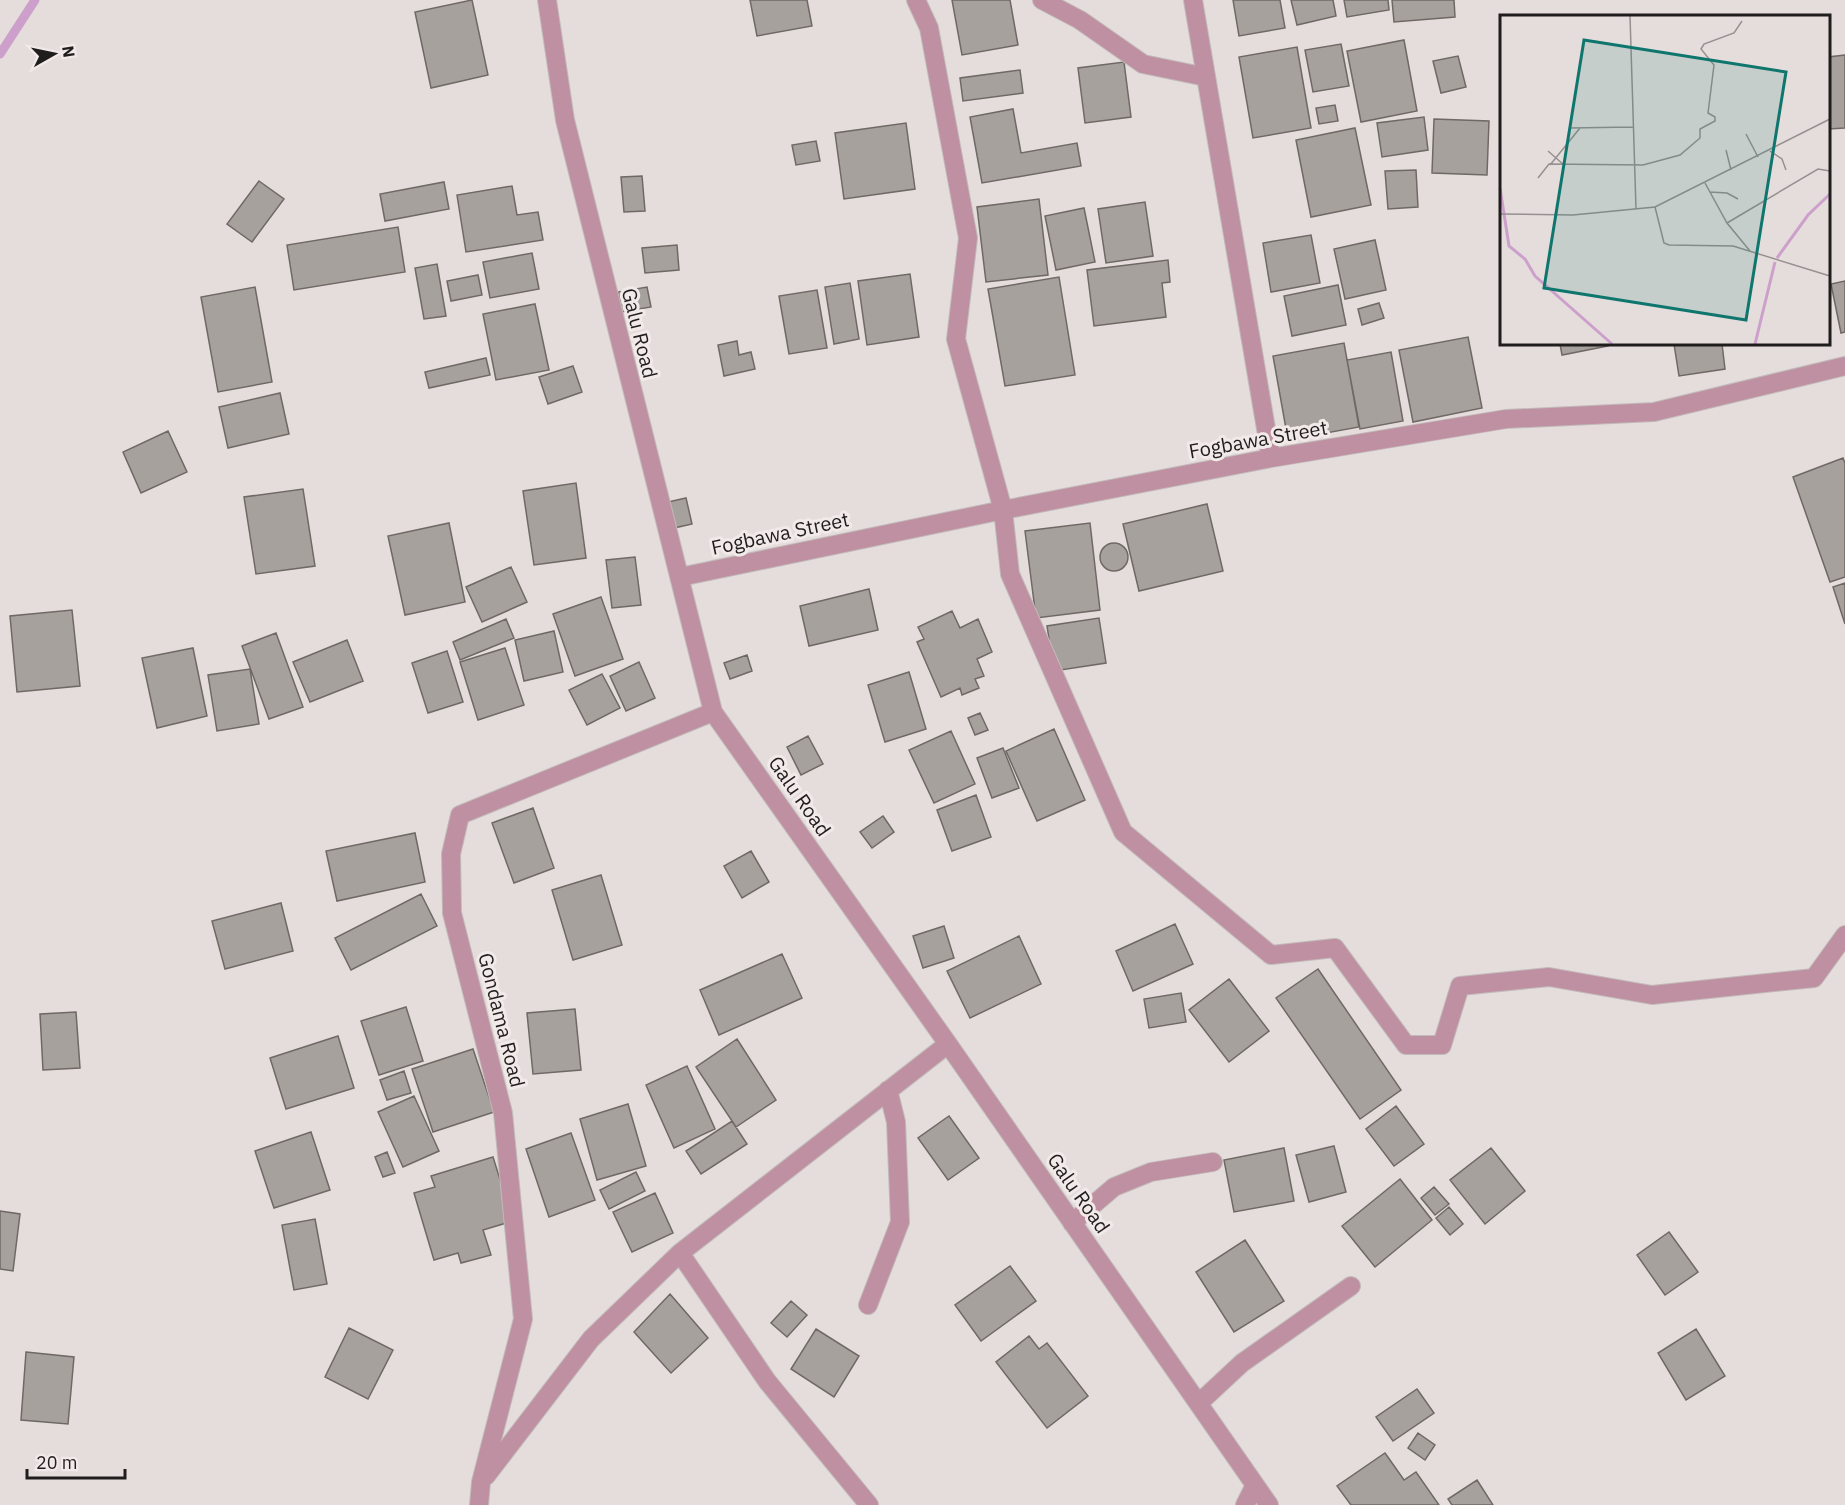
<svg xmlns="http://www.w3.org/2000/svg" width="1845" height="1505" viewBox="0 0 1845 1505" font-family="'IBM Plex Sans',sans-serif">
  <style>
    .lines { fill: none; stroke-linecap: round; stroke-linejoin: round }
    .stream { stroke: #cca0cb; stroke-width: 9 }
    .building { fill: #a7a19d; stroke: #6f6965; stroke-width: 1.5 }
    .street-casing { stroke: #c2baba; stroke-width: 20 }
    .street { stroke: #bf90a1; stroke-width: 18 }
    .labels { text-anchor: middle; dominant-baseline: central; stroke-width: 6; stroke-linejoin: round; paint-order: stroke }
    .street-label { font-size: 20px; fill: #201d1d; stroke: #f2eae9 }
    .inset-river { fill: none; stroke: #cca0cb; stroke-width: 3 }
    .inset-road { fill: none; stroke: #969090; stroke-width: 1.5 }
    .view { fill: #0f766e; fill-opacity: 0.15; stroke: #0f766e; stroke-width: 3 }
    .inset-edge { fill: none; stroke: #201d1d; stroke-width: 3 }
  </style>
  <rect width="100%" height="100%" fill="#e5dddc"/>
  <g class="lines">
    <path class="stream" d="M0,54L35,0"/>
  </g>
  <path class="building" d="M472,0L488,75L431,88L415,12Z
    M750,0H807L812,26L757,36Z
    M952,0H1010L1018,45L962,55Z
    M1233,0H1280L1285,28L1239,36Z
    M1291,0H1333L1336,16L1297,25Z
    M1344,0H1388L1389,10L1347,17Z
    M1392,0H1454L1455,17L1394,22Z
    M1404,40L1417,111L1361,122L1347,51Z
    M1341,44L1349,86L1313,92L1305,50Z
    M1297,47L1311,128L1253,138L1239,57Z
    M1845,55V128L1828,129V57Z
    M1458,56L1466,87L1441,93L1433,61Z
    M1124,62L1131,117L1085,123L1078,68Z
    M1020,70L1023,93L963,101L960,78Z
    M1335,105L1338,121L1319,124L1316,108Z
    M1013,109L1021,153L1077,143L1081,166L982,183L970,117Z
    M1424,117L1428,150L1382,157L1377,123Z
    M1434,119L1489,121L1487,175L1432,173Z
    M906,123L915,189L844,199L835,133Z
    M1355,128L1371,205L1311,217L1296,140Z
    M816,141L820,161L796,165L792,145Z
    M1416,170L1418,207L1388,209L1385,171Z
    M642,176L645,211L624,212L621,177Z
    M259,181L284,199L252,242L227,224Z
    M444,182L449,209L385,221L380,194Z
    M512,186L517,215L538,212L543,240L466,252L457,195Z
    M1039,199L1048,275L986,282L977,207Z
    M1145,202L1153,256L1106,263L1098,209Z
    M1084,208L1095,262L1056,270L1045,216Z
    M398,227L405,272L294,290L287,245Z
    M1311,235L1320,283L1271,292L1263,243Z
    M1375,240L1386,290L1345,299L1334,249Z
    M677,245L679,270L645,273L642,248Z
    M532,253L539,289L490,298L483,262Z
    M1168,260L1170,282L1162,283L1166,317L1094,326L1087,270Z
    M437,264L446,316L424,319L415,268Z
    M910,274L919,337L867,345L858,281Z
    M478,275L482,295L451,301L447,281Z
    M1059,277L1075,375L1005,386L988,289Z
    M1845,281V332L1841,333L1831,284Z
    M850,283L859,339L834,344L825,287Z
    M1338,285L1346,325L1292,336L1284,296Z
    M255,287L272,382L218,392L201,297Z
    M647,287L651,307L622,312L618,292Z
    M817,290L827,348L789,354L779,296Z
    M1379,303L1384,318L1362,325L1358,309Z
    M535,304L549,370L496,380L483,314Z
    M1468,337L1482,408L1413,422L1399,350Z
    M737,341L739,355L751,352L755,369L724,376L718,345Z
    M1344,343L1359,427L1288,440L1273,356Z
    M1560,344H1607L1608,346L1562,355Z
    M1674,344H1722L1725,369L1679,376Z
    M1391,352L1403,421L1360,429L1347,360Z
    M486,358L490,375L429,388L425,372Z
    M573,366L582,392L548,404L539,377Z
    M280,393L289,434L228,448L219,407Z
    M168,431L187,472L141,493L123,452Z
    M1843,458L1845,463V577L1830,582L1793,477Z
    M576,483L586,558L534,565L523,491Z
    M303,489L315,566L256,574L244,497Z
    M686,498L692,524L674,528L668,502Z
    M1207,504L1223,571L1139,591L1123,524Z
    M449,523L465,602L405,615L388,536Z
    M1090,523L1100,610L1036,618L1025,531Z
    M1100 557a14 14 0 1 1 28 0a14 14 0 1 1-28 0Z
    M635,557L641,605L612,608L606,560Z
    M511,567L527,602L482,622L466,587Z
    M1845,583V624L1833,587Z
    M869,589L878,630L809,646L800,606Z
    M601,597L623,659L575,676L553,614Z
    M72,610L80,686L17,692L10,616Z
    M952,611L960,628L978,619L992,652L977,659L984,676L975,679L979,688L962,695L960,688L941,697L917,642L924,639L918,627Z
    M1099,618L1106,663L1054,671L1047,626Z
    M506,619L514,638L460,660L453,642Z
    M554,631L563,672L524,681L515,640Z
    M276,633L303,707L269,719L242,646Z
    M347,640L363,681L310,702L293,662Z
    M193,648L207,716L157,728L142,658Z
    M505,648L524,705L478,720L460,662Z
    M447,651L463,702L428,713L412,663Z
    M747,655L752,671L730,679L724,663Z
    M639,662L655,698L626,711L610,676Z
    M250,669L259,724L217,731L208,675Z
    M909,672L926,729L885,742L868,685Z
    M602,674L620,708L587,725L569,690Z
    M980,713L988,730L975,735L968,718Z
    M1054,729L1085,800L1037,821L1006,751Z
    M951,731L975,784L934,803L909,750Z
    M808,736L823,764L801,775L787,747Z
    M1003,748L1019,788L992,798L977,758Z
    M976,795L991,837L952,851L937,810Z
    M533,808L554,868L514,883L492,823Z
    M883,816L894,832L872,848L860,832Z
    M415,833L425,882L337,901L326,851Z
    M751,851L769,882L742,898L724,866Z
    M601,875L622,945L573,960L552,890Z
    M421,894L437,926L351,970L335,938Z
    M281,903L293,951L225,969L212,921Z
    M1175,924L1193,964L1133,991L1116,951Z
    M944,926L954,958L923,968L913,936Z
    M1019,936L1041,984L970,1018L947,971Z
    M782,954L802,998L719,1035L700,990Z
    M1318,969L1401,1090L1360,1119L1276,998Z
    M1229,979L1269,1031L1229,1062L1189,1010Z
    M1181,993L1186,1022L1149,1028L1144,999Z
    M406,1007L423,1061L379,1075L361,1021Z
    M575,1009L581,1070L533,1074L527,1013Z
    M76,1012L80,1068L43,1070L40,1014Z
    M338,1036L354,1088L286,1109L270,1058Z
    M737,1039L776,1100L736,1127L696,1067Z
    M473,1049L494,1112L433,1132L412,1069Z
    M687,1066L715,1129L674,1148L646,1085Z
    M404,1071L411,1093L387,1100L380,1080Z
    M414,1096L439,1151L403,1167L378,1112Z
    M628,1104L646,1166L597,1180L580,1119Z
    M1396,1106L1424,1144L1394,1166L1366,1129Z
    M949,1116L979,1158L948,1180L918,1138Z
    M732,1121L747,1144L701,1174L686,1151Z
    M311,1132L330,1190L274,1208L255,1151Z
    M571,1133L595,1200L549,1217L526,1149Z
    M1334,1146L1346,1192L1309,1202L1296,1155Z
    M1284,1148L1294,1201L1234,1212L1224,1160Z
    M1491,1148L1525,1191L1485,1224L1450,1180Z
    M387,1152L395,1173L383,1177L375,1157Z
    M493,1157L513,1221L483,1230L491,1255L461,1263L458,1253L434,1260L414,1193L435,1187L431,1176Z
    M636,1172L645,1191L609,1209L600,1190Z
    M1400,1179L1432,1220L1375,1267L1342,1226Z
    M1434,1187L1449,1204L1435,1215L1421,1198Z
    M655,1193L673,1233L632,1252L613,1212Z
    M1449,1207L1463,1224L1450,1235L1436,1218Z
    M0,1211L20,1214L13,1271L0,1269Z
    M315,1219L327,1284L294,1290L282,1225Z
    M1669,1232L1698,1272L1665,1295L1637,1255Z
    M1245,1240L1284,1301L1234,1332L1196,1272Z
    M1010,1266L1036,1301L981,1341L955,1305Z
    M670,1294L708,1338L671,1373L634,1332Z
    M791,1301L807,1315L787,1337L771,1323Z
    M349,1328L393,1350L368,1399L325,1377Z
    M816,1329L859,1356L834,1397L791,1369Z
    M1696,1329L1725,1376L1686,1400L1658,1353Z
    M1029,1336L1039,1349L1047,1343L1088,1396L1047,1428L996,1362Z
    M26,1352L74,1357L68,1424L21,1420Z
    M1417,1389L1434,1413L1393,1441L1376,1417Z
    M1418,1433L1435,1445L1425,1460L1408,1448Z
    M1385,1453L1404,1480L1416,1472L1439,1505H1351L1337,1486Z
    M1477,1480L1493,1505H1452L1448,1499Z"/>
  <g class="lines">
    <g class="street-casing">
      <path id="street" d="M547,0L565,120L713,712L948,1044L1269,1505
        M916,0L929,28L968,238L956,339L1003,510L1010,574L1123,832L1271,955L1335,948L1406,1045H1442L1460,986L1549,977L1652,995L1814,978L1845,935
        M1042,0L1080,20L1143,64L1206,77
        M1193,0L1271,458
        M680,577L1003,510L1271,458L1506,419L1654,412L1845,366
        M1072,1223L1114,1187L1151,1172L1213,1162
        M680,1253L767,1381L869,1505
        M868,1305L900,1222L896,1122L888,1090
        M1199,1403L1242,1363L1351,1286
        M486,1476L591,1339L680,1253L948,1044
        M479,1505L481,1482L523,1319L503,1113L452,913L451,854L460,815L713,712
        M1245,1505L1255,1485"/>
    </g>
    <use href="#street" class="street"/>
  </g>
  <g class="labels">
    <g class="street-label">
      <text transform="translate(640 333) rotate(76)">Galu Road</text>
      <text transform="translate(1258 439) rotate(-10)">Fogbawa Street</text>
      <text transform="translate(780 533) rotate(-12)">Fogbawa Street</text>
      <text transform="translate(800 796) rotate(55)">Galu Road</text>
      <text transform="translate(502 1020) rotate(76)">Gondama Road</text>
      <text transform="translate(1079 1193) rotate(55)">Galu Road</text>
    </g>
  </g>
  <g transform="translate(1500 15)">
    <rect width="330" height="330" fill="#e5dddc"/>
    <path class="inset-river" d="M0,173L9,231L25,244L35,261L112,329M277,243L308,200L330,179M255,329L275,247"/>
    <path class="inset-road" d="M130,1L136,194M69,113L133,112M246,119L258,142M226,135L231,155M48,136L64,150M270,136L282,144L286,155M50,150L80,113M38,163L49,149L143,150L180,140L200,123V114L215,106V102L208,98L214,50L201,34L204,29L234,18L242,6M205,168L227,208L250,236M210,177L227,178L238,184M155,192L164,228L169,230L233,231L330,261M0,199L73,200L155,192L330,104M227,208L318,154L330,156"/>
    <path class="view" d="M84,25L286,57L246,305L44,273Z"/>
    <rect width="330" height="330" class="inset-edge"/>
  </g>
  <g transform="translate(54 54) rotate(81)" stroke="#f2eae9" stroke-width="4.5" paint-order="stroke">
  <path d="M0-4.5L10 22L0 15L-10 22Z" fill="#201d1d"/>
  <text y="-9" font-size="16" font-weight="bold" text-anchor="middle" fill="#201d1d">N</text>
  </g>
  <path d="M27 1469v9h98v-9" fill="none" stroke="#201d1d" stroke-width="3"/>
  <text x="36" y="1469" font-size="18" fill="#201d1d" stroke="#f2eae9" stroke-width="4.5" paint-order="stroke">20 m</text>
</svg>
